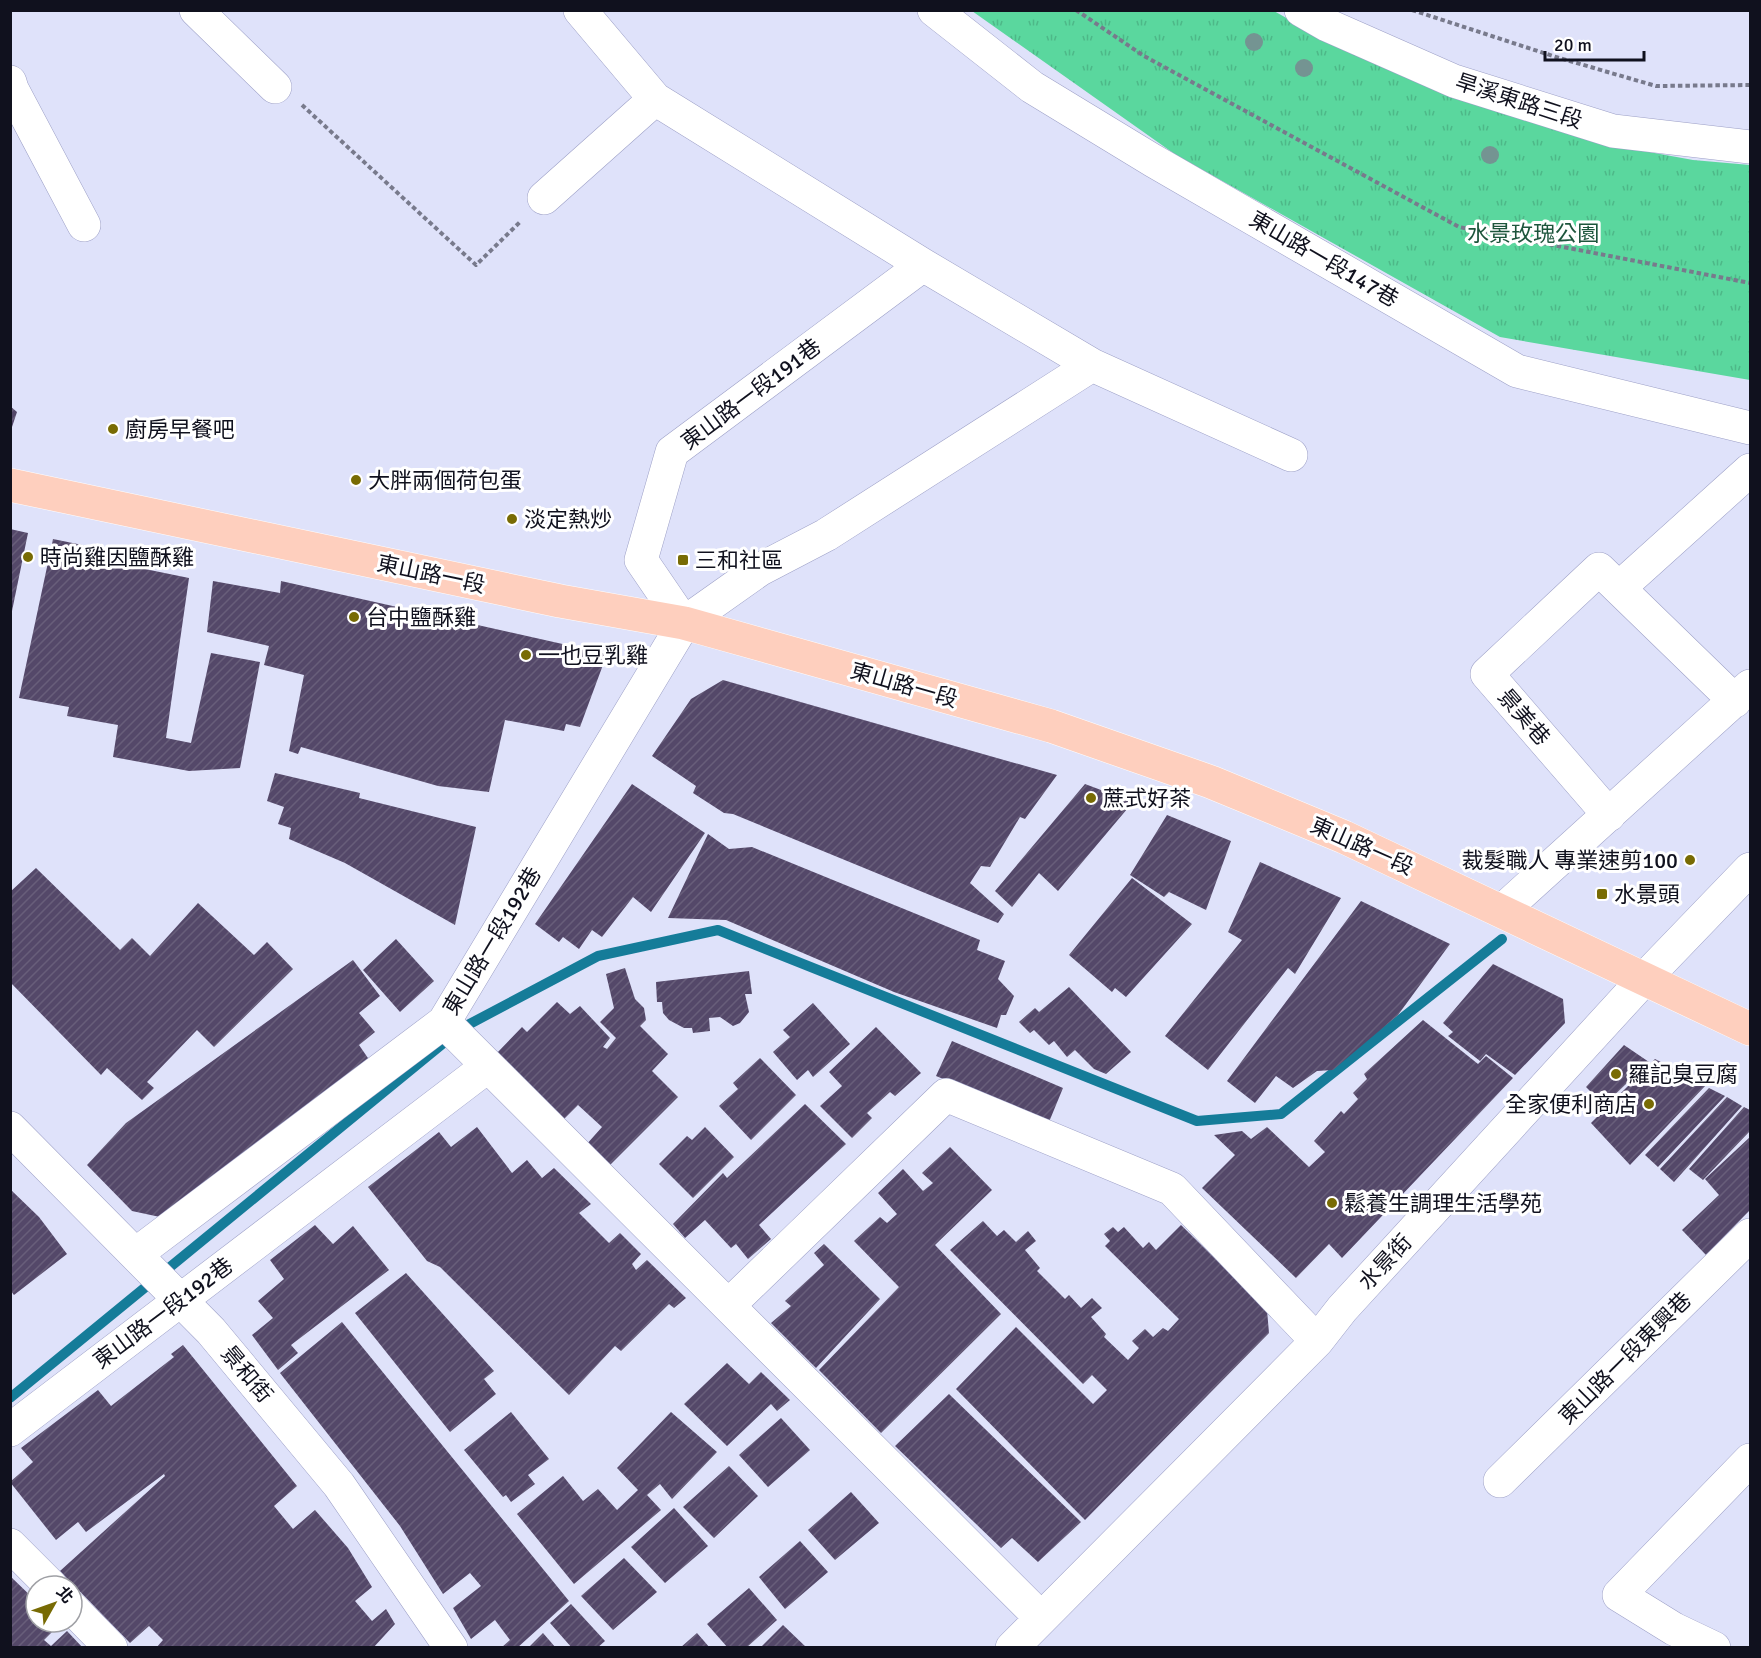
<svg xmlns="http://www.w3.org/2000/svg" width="1761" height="1658" viewBox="0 0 1761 1658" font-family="Signika,'Noto Sans TC',sans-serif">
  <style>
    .park { fill: url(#park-tufts) }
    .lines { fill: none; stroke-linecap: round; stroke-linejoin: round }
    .stream { stroke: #157c99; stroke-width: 10 }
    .building { fill: url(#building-hatch) }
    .minor-casing { stroke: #9da0c7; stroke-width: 34 }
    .major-casing { stroke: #fff; stroke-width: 34 }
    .path { stroke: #787a8c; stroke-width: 4; stroke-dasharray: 4.5 3; stroke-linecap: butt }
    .minor { stroke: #fff; stroke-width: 33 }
    .major { stroke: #fecfbe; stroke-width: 33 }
    .tree { fill: #749492 }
    .poi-dot { fill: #786b04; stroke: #fff; stroke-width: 2 }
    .labels { text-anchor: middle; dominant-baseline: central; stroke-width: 6; stroke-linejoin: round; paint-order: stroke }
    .street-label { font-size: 22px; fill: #10111e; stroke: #fff }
    .park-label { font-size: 22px; fill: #1d553c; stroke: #fff }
    .poi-label { font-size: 22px; fill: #10111e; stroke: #fff; text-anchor: start }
  </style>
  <defs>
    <pattern id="park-tufts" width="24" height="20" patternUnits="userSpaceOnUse" patternTransform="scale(1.5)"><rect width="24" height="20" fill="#5ad79e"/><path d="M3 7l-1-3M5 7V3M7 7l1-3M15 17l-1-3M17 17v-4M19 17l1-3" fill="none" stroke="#4db888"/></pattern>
    <pattern id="building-hatch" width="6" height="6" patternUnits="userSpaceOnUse" patternTransform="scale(1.5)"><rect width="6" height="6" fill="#544869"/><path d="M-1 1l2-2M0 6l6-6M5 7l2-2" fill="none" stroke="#685e7a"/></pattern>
  </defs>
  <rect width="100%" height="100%" fill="#dfe2fa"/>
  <path class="park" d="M972,11H1274L1343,50L1469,102L1611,145L1693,160L1750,165V380L1500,337L1176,155Z"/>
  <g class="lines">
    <path class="stream" d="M10,1398L462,1028L598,956L718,930L1197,1121L1281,1114L1502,939"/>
  </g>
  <path class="building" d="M10,406L17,412L11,430H10Z
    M10,529L28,533L12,611H10Z
    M53,539L146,558L145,569L189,578L166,738L191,743L211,653L260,662L240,768L189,771L113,757L118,725L67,716L69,707L19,698Z
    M213,581L280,593L281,581L607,654L580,727L566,724L564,731L505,720L489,792L438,786L301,747L298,754L289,751L304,675L264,665L269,646L207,632Z
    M723,680L1057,775L1025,819L1020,817L990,867L981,866L970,883L1004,914L998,923L733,814L724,813L693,793L696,786L652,756L691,699Z
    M275,773L360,793L359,798L476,827L455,925L345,863L289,839L291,828L278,824L284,807L267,801Z
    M632,784L705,833L651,912L633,897L602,937L592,930L579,949L563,937L559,942L535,924Z
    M1085,784L1133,802L1058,891L1039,873L1012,907L995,891Z
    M1167,815L1231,841L1206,910L1169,892L1164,897L1130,875Z
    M708,834L729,849L752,847L980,940L977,950L1005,961L998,979L1014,996L1006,1015H1001L997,1028L894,992L726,920L668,918Z
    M1260,862L1341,898L1295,974L1288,968L1208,1070L1165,1036L1242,940L1228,932Z
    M36,868L120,950L132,938L150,956L198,903L254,955L267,942L293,969L214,1047L197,1030L147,1082L154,1088L142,1100L107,1068L101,1075L10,982V892Z
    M1132,878L1192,924L1126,997L1115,988L1112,992L1069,955Z
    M1361,901L1450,944L1398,1015L1333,1070L1317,1071L1293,1088L1276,1076L1255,1103L1227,1081Z
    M396,939L434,981L400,1012L363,970Z
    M353,960L380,996L359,1013L375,1032L359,1045L370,1061L160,1217L132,1211L87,1165L126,1123Z
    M1493,964L1563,999L1565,1023L1515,1075L1486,1054L1480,1061L1448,1036L1453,1032L1443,1023Z
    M625,968L635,999L644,1008L646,1020L640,1026L668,1054L652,1071L678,1097L608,1167L586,1145L602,1127L578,1105L563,1120L497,1053L522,1027L527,1032L557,1002L570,1014L580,1006L610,1038L603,1047L607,1049L616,1038L600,1022L614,1008L606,974Z
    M749,971L752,994H745L749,1012L740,1023L733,1026L720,1017L709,1018L710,1031L693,1033L692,1028H684L669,1020L663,1013L662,1002H657L656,982Z
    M1069,987L1131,1052L1106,1074L1094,1069L1075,1050L1067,1057L1054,1041L1049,1045L1034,1030L1030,1033L1019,1022L1035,1008L1039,1012Z
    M813,1003L850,1044L813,1077L808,1070L797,1080L773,1052L790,1037L783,1030Z
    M1423,1020L1478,1064L1486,1056L1513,1078L1342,1258L1329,1244L1296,1278L1202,1188L1235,1155L1214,1135L1242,1131L1251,1139L1267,1127L1309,1167L1325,1152L1314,1141L1341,1111L1344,1114L1358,1099L1353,1093L1367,1079L1364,1074Z
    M876,1027L921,1073L895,1096L890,1092L867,1113L872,1118L852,1138L820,1106L842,1086L829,1072Z
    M952,1041L1063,1088L1049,1122L936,1076Z
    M1624,1045L1649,1062L1604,1105L1586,1087Z
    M760,1058L796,1095L751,1140L719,1106L738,1089L733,1083Z
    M1655,1059L1706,1085L1630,1165L1591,1123Z
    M1709,1088L1725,1096L1658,1167L1645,1155Z
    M1727,1097L1742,1106L1674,1182L1660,1169Z
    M805,1104L846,1144L759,1225L771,1239L748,1259L736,1244L731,1248L705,1220L685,1238L673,1224L723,1173L727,1178Z
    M1744,1107L1750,1110V1131L1703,1180L1689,1169Z
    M477,1127L512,1173L527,1160L542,1178L554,1168L591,1204L579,1213L609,1243L620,1233L641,1254L632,1264L636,1270L647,1260L686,1298L674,1308L669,1304L621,1351L615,1346L569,1395L440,1267L427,1261L368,1187L439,1132L451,1147Z
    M705,1127L734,1157L693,1198L659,1164L687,1136L692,1140Z
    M1750,1137V1210L1706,1255L1682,1230L1719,1195L1705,1179Z
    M950,1147L992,1190L935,1245L1001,1314L881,1433L819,1370L899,1287L854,1241L880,1217L887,1223L897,1214L878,1193L903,1169L923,1191L933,1183L922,1173Z
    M10,1189L39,1217L67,1254L14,1295L10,1290Z
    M983,1221L997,1236L1004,1230L1016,1242L1028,1231L1036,1241L1025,1250L1040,1268L1037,1271L1065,1299L1069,1295L1081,1308L1092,1298L1102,1308L1091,1317L1106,1334L1104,1337L1128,1360L1139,1348L1132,1341L1145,1329L1153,1337L1163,1328L1168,1331L1179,1319L1105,1246L1110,1241L1104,1234L1113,1227L1118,1232L1124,1227L1143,1248L1149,1242L1156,1250L1181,1225L1267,1310L1269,1333L1085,1520L956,1389L1016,1327L1093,1404L1107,1390L1092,1375L1083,1384L950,1250Z
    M315,1225L333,1244L353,1226L389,1270L291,1345L298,1353L278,1370L252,1335L273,1318L258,1301L284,1279L270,1260Z
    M824,1244L880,1299L816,1368L771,1323L791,1306L785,1301L824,1265L814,1253Z
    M406,1273L494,1371L484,1379L496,1394L450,1432L355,1313Z
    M342,1322L569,1601L517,1648H501L510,1640L495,1620L471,1639L453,1608L481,1586L470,1573L443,1594L400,1526L280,1373Z
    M183,1345L297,1486L274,1506L293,1529L315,1510L348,1548L372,1587L355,1601L372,1621L386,1609L395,1624L373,1648H156L163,1640L149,1626L130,1643L60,1571L165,1476L164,1474L86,1532L78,1522L56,1540L10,1482L33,1462L21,1448L98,1390L111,1406L174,1357L171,1354Z
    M727,1363L749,1384L761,1372L790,1400L777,1411L771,1404L727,1446L684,1404Z
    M949,1394L1081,1522L1038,1562L1012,1538L1001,1548L895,1446Z
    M511,1412L549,1459L528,1475L535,1484L511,1502L506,1495L503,1497L464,1450Z
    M671,1412L717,1452L672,1499L660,1484L647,1495L661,1510L574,1584L517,1514L563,1476L583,1501L598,1489L617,1510L638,1490L617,1468Z
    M781,1418L810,1450L768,1487L739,1455Z
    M729,1466L758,1496L714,1538L683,1507Z
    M851,1492L879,1523L835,1560L808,1530Z
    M674,1508L708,1546L665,1583L631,1547Z
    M800,1541L828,1572L785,1609L759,1577Z
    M624,1558L657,1592L613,1630L581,1596Z
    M10,1576L36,1601V1622L60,1624L44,1640L51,1646L67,1631L83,1648H10Z
    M749,1588L777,1620L746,1648H728L707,1624Z
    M571,1604L605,1641L597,1648H572L550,1623Z
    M783,1625L807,1648H760Z
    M543,1633L556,1648H528Z
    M697,1633L710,1648H680Z"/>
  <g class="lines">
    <g class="minor-casing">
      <path id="minor" d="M196,10L275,87
        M580,10L655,99L923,265L1092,365L1291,455
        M934,10L1032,87L1152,160L1517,371L1750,428
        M1301,10L1327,25L1454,81L1613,131L1750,147
        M10,82L12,89L84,225
        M544,198L655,99
        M1619,588L1750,470
        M684,623L641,560L672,452L923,265
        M1609,815L1487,674L1599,569L1735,701
        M1503,910L1750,686
        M444,1022L1041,1618
        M10,1128L211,1331L339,1485L451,1648
        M136,1254L444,1022L684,623L759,570L826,535L1092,365
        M729,1305L946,1095L1172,1189L1317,1341
        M10,1430L488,1066
        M1500,1481L1750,1235
        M10,1545L51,1586
        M72,1608L111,1648
        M1012,1648L1317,1341L1342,1309L1645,978L1750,869
        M1714,1648L1674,1629L1619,1595L1750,1460"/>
    </g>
    <g class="major-casing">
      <path id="major" d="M10,485L560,601L684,623L1051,726L1211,782L1344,837L1750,1029"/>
    </g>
    <path class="path" d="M1076,10L1144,56L1459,227L1750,283
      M1412,10L1556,57L1656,86L1750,85
      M302,105L476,265L521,221"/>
    <use href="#minor" class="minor"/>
    <use href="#major" class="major"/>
  </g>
  <g class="tree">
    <circle cx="1254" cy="42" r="9"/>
    <circle cx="1304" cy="68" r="9"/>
    <circle cx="1490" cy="155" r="9"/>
  </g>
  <g class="poi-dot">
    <circle cx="113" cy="429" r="6"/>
    <circle cx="356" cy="480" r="6"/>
    <circle cx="512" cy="519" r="6"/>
    <circle cx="28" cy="557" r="6"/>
    <rect x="677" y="554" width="12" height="12" rx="3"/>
    <circle cx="354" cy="617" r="6"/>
    <circle cx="526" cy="655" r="6"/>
    <circle cx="1091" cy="798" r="6"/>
    <circle cx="1690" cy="860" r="6"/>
    <rect x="1596" y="888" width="12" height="12" rx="3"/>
    <circle cx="1616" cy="1074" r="6"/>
    <circle cx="1649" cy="1104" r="6"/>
    <circle cx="1332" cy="1203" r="6"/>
  </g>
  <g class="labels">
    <g class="street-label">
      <text transform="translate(1519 101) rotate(18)">旱溪東路三段</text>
      <text transform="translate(1324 259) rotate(30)">東山路一段147巷</text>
      <text transform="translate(751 394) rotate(-37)">東山路一段191巷</text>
      <text transform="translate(431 574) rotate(12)">東山路一段</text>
      <text transform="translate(904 685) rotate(16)">東山路一段</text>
      <text transform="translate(1524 717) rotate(49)">景美巷</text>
      <text transform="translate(1362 846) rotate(24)">東山路一段</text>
      <text transform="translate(492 941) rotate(-59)">東山路一段192巷</text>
      <text transform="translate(1385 1262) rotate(-47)">水景街</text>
      <text transform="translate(163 1313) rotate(-37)">東山路一段192巷</text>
      <text transform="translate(1625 1358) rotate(-45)">東山路一段東興巷</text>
      <text transform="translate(247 1374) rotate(50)">景和街</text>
    </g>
    <g class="park-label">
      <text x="1533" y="233">水景玫瑰公園</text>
    </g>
    <g class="poi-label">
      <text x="125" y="429">廚房早餐吧</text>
      <text x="368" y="480">大胖兩個荷包蛋</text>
      <text x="524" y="519">淡定熱炒</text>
      <text x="40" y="557">時尚雞因鹽酥雞</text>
      <text x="695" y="560">三和社區</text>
      <text x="366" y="617">台中鹽酥雞</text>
      <text x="538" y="655">一也豆乳雞</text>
      <text x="1103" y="798">蔗式好茶</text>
      <text x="1678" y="860" text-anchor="end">裁髮職人 專業速剪100</text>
      <text x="1614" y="894">水景頭</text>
      <text x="1628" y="1074">羅記臭豆腐</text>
      <text x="1637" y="1104" text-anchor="end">全家便利商店</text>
      <text x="1344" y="1203">鬆養生調理生活學苑</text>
    </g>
  </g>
  <rect width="1761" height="1658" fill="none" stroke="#10111e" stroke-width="24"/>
  <g transform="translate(54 1604) rotate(50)"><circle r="28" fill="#ffffff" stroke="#9fa0a5" stroke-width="1.5"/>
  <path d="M0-4.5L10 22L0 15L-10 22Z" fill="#786b04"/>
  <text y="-9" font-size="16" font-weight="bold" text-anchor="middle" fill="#10111e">北</text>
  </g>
  <path d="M1545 51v9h99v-9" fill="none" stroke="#10111e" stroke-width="3"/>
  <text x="1554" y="51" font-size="18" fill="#10111e" stroke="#ffffff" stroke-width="4.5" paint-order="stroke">20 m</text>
</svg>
